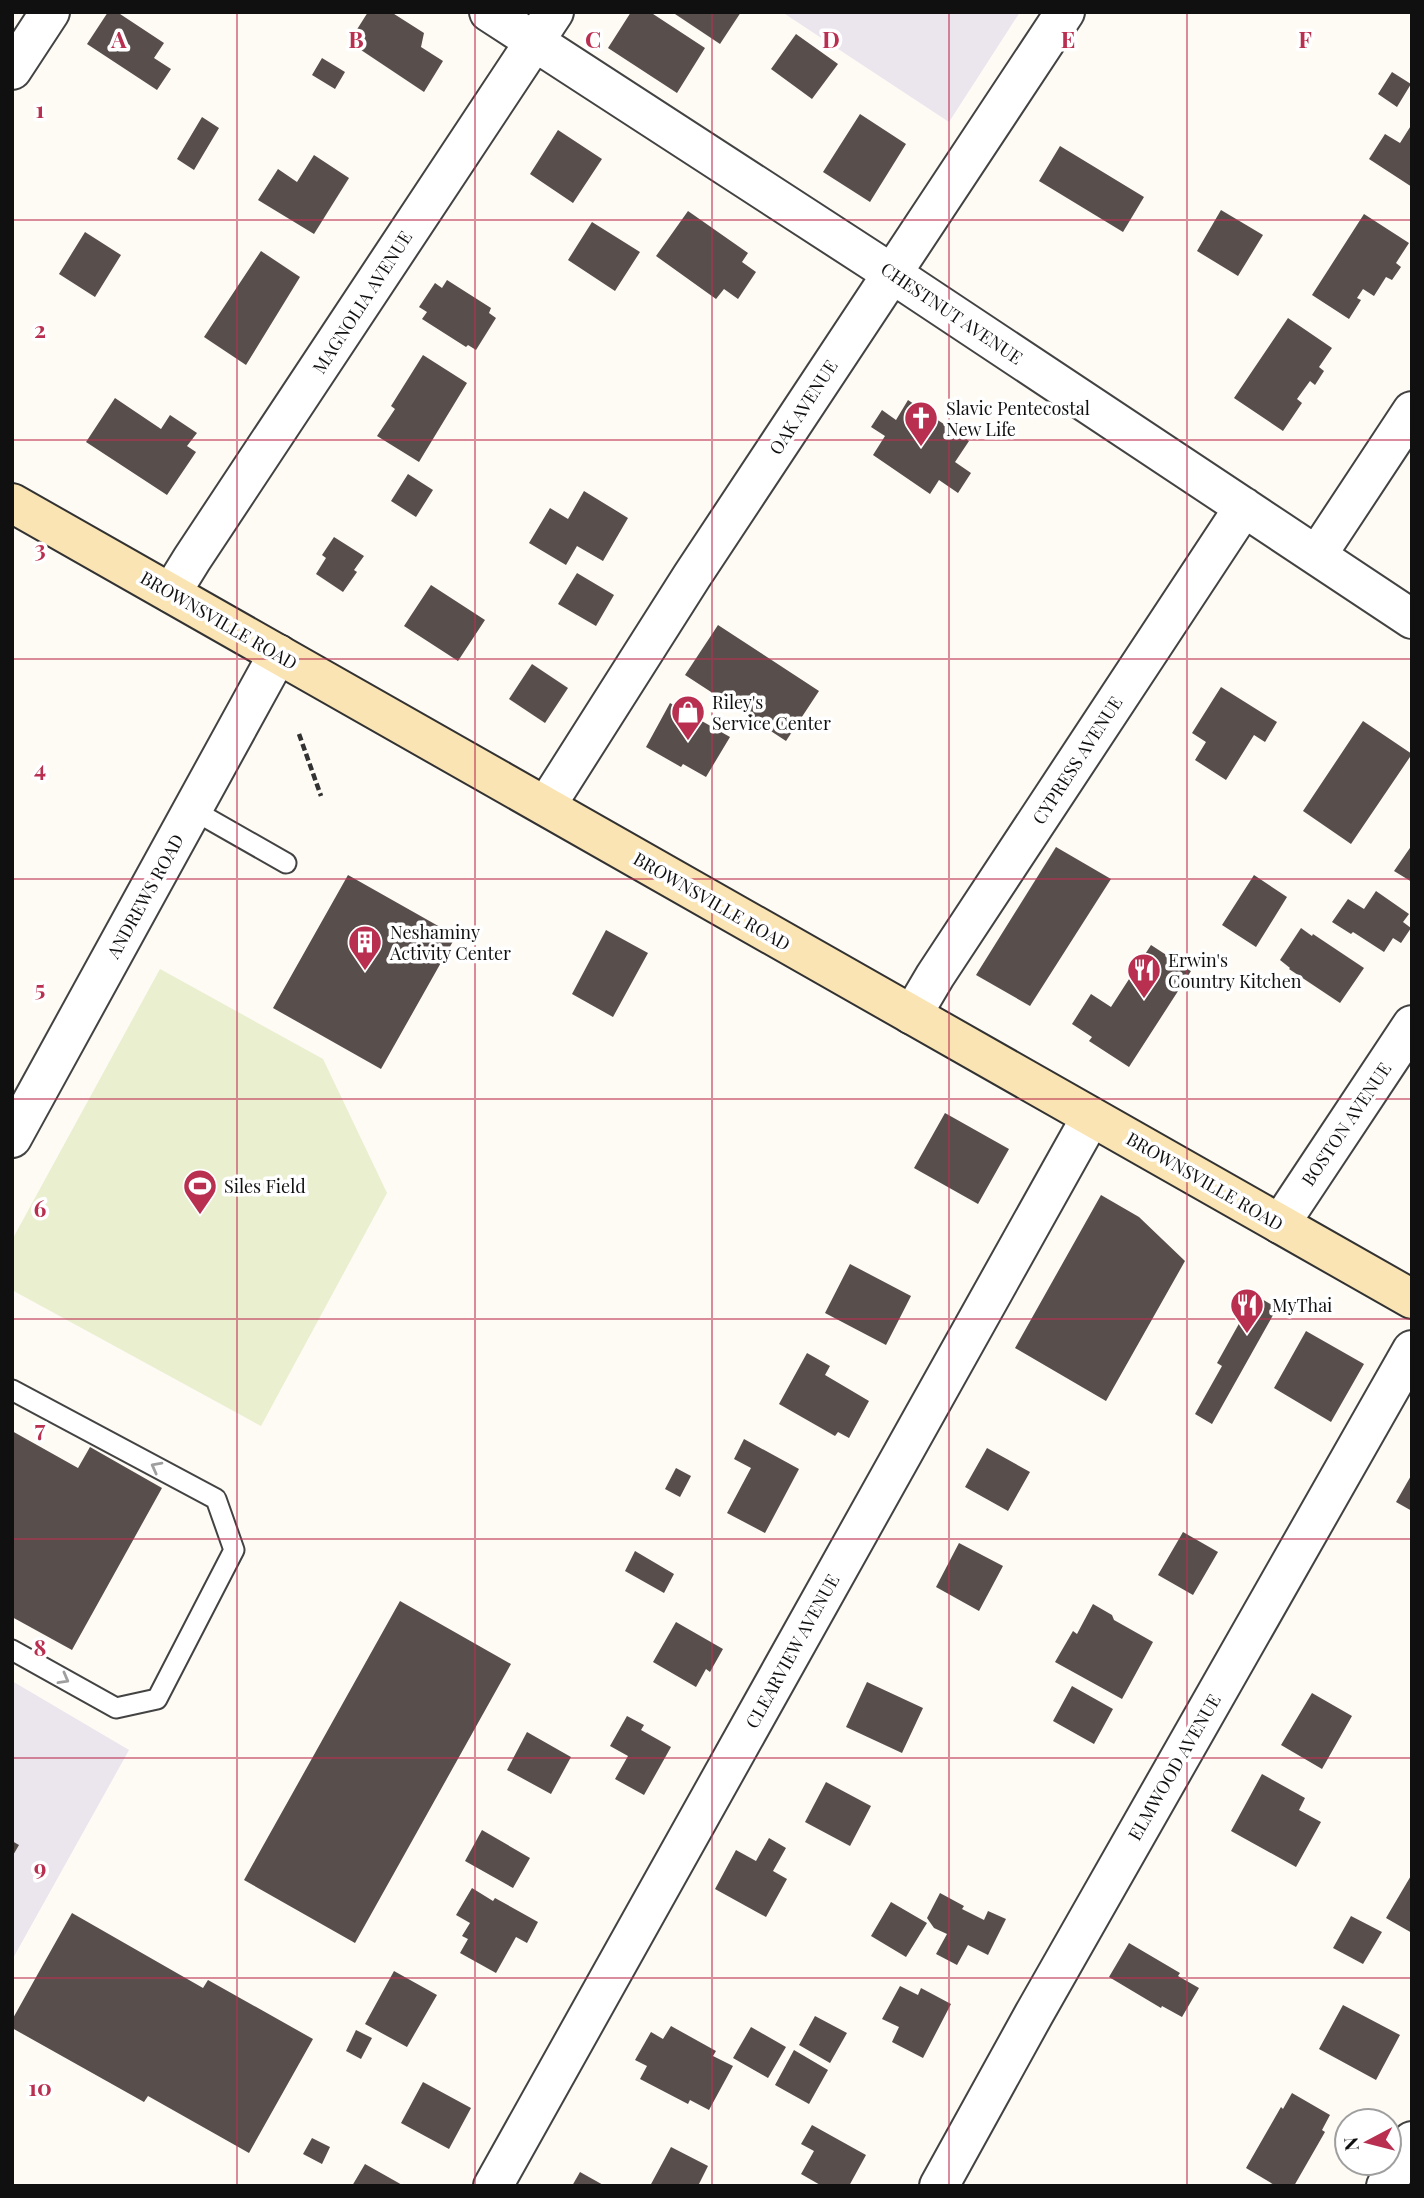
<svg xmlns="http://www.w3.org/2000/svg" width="1424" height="2198" viewBox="0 0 1424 2198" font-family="'Playfair Display',serif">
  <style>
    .industrial { fill: #ebe5ee }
    .pitch { fill: #eaefd0 }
    .building { fill: #584f4d }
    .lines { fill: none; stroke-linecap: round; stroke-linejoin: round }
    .lane-casing { stroke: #434343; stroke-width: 23 }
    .street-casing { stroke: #434343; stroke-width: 42 }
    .secondary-casing { stroke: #323232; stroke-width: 42 }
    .path { stroke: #323232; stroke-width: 4.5; stroke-dasharray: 7 3.5; stroke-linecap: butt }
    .lane { stroke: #fff; stroke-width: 19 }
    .street { stroke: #fff; stroke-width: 38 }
    .secondary { stroke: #fae4b3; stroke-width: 38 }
    .oneway { stroke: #9f9f9f }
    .grid { fill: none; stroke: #b92f50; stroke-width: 2; stroke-opacity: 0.55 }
    .labels { text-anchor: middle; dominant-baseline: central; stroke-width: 7; stroke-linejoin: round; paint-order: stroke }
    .street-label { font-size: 18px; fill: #101010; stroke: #fff }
    .poi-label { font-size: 18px; fill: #101010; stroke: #fff; text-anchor: start }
    .grid-label { font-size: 23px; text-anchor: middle; font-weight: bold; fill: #b92f50; stroke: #fff; stroke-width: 7; stroke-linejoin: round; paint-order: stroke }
  </style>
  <rect width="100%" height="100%" fill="#fefaf4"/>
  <path class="industrial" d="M782,12H1020L949,122Z
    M12,1681L129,1750L12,1960Z"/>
  <path class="pitch" d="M160,969L323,1059L387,1193L261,1426L12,1290V1240Z"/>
  <path class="building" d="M108,12H117L164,43L154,58L171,69L157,90L87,44Z
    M368,12H391L424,33L421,47L443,61L424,92L349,42Z
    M631,12H650L705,48L677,93L608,48Z
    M672,12H741L720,44Z
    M796,34L838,64L812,99L771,69Z
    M322,58L345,72L335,89L312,75Z
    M1392,72L1411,84L1397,107L1378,94Z
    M860,114L906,144L870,202L823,172Z
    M202,117L219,128L194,170L177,159Z
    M1412,124V187L1369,159L1385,134L1400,143Z
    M558,130L602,159L573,203L530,174Z
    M1060,146L1144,197L1123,232L1039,181Z
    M314,155L349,178L314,234L258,200L278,169L297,182Z
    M1221,210L1263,235L1238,276L1197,251Z
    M688,211L748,253L742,262L756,272L738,299L724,289L716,299L656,256Z
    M1364,214L1409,243L1396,263L1401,267L1392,280L1386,277L1374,296L1363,289L1357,298L1361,300L1349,319L1312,295Z
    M592,222L640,252L615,291L568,260Z
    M85,232L121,255L95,297L59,274Z
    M261,251L300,277L246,365L204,337Z
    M447,280L491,308L489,313L496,318L476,350L468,345L466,347L422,319L427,312L419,307L435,283L442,288Z
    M1288,318L1332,348L1319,367L1324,371L1315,385L1310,381L1297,399L1302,403L1283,431L1234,398Z
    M423,355L467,383L419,462L377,436L395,409L391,406Z
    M115,398L161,429L170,415L197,433L187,446L196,452L167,495L86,442Z
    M908,400L969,441L955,462L971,473L958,493L939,480L930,494L873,455L885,436L871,427L882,410L896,420Z
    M408,474L433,490L416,517L391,501Z
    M584,491L628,518L603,561L577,546L566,565L529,543L550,508L568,519Z
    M334,537L364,556L354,570L357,572L343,592L316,574L326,558L322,555Z
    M577,573L614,595L596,626L558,604Z
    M431,585L485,620L458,661L404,626Z
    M718,625L819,691L786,741L685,675Z
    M532,664L568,688L545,723L509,699Z
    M1221,687L1277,722L1265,742L1254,735L1226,780L1195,760L1206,742L1192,733Z
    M670,703L730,737L706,777L683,764L681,767L646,747Z
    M1363,721L1412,754L1351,844L1303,811Z
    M1412,845V882L1394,871Z
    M1056,847L1111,879L1030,1006L976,975Z
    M348,875L456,936L381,1069L273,1008Z
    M1254,875L1287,897L1256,947L1222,925Z
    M1376,891L1409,914L1403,922L1411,928L1401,943L1393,938L1384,952L1353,932L1351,934L1332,922L1348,899L1364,909Z
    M1301,928L1312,936L1313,934L1364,968L1340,1003L1289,969L1290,968L1280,960Z
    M606,930L648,953L613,1017L572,994Z
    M1151,945L1191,971L1129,1067L1089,1041L1092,1037L1072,1024L1091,994L1111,1007Z
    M945,1113L1009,1149L978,1204L914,1168Z
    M1101,1195L1139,1217L1185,1261L1106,1401L1015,1348Z
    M850,1264L911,1296L886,1345L825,1313Z
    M1255,1295L1277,1308L1212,1424L1195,1414L1222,1366L1217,1363Z
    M1306,1331L1364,1364L1331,1422L1274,1388Z
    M807,1353L830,1366L825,1375L869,1401L849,1438L838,1432L835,1436L779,1404Z
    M12,1431L78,1468L90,1447L162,1488L72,1650L12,1617Z
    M744,1439L799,1469L765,1533L727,1513L751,1468L734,1459Z
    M987,1448L1030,1472L1008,1511L965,1487Z
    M676,1468L691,1476L680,1497L665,1489Z
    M1412,1474V1511L1396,1502Z
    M1183,1532L1218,1552L1193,1595L1158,1575Z
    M959,1543L1003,1566L979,1611L936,1587Z
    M635,1551L674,1574L664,1593L625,1571Z
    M400,1601L511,1664L355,1943L244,1880Z
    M1093,1604L1112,1615L1114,1620L1153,1642L1122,1699L1055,1662L1073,1631L1077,1634Z
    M676,1622L723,1649L710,1672L706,1669L696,1687L653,1662Z
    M867,1682L923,1708L902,1753L846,1727Z
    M1072,1686L1113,1709L1094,1744L1053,1721Z
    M1312,1693L1352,1716L1322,1769L1281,1745Z
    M627,1716L644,1725L641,1730L671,1747L644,1795L615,1779L628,1756L610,1746Z
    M527,1732L571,1757L551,1794L507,1770Z
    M1262,1774L1305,1798L1299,1810L1321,1822L1296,1867L1231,1831Z
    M826,1782L871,1806L850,1846L805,1822Z
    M482,1830L530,1858L513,1888L465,1861Z
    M769,1838L786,1848L773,1871L787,1879L766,1917L715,1889L736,1850L756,1861Z
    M12,1841L19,1845L12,1857Z
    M1412,1874V1933L1386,1918Z
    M472,1888L493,1901L495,1898L538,1922L527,1943L516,1937L496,1973L460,1953L468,1939L462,1936L470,1923L456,1915Z
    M940,1893L964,1906L962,1909L984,1920L988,1911L1006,1919L988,1955L968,1945L957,1965L936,1954L947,1934L934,1928L927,1918Z
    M891,1902L927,1923L906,1957L871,1936Z
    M72,1913L203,1988L208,1980L313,2039L249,2153L148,2096L144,2102L12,2028V2020Z
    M1351,1916L1382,1932L1363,1964L1333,1948Z
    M1129,1943L1180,1973L1178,1976L1199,1988L1182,2017L1162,2006L1161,2008L1109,1977Z
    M394,1971L437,1995L407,2047L365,2024Z
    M900,1986L918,1995L921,1988L951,2004L923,2058L892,2042L899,2027L882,2019Z
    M1343,2005L1400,2035L1376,2080L1319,2049Z
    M815,2016L847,2033L830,2063L799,2045Z
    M671,2026L716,2051L713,2056L733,2066L709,2110L690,2100L688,2104L640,2079L647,2066L635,2060L651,2032L663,2039Z
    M751,2027L786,2047L768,2078L733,2058Z
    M356,2030L372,2038L361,2059L346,2051Z
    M794,2050L828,2070L809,2104L775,2085Z
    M423,2082L471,2108L449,2149L401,2123Z
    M1292,2093L1330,2115L1322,2130L1325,2132L1294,2186H1276L1246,2168L1281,2107L1283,2109Z
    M812,2125L866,2155L849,2186H822L801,2174L814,2151L801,2144Z
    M312,2138L330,2147L322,2164L303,2154Z
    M671,2147L708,2166L698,2186H650Z
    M365,2164L404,2186H352Z
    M580,2172L605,2186H572Z"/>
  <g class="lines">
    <g class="lane-casing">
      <path id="lane" d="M193,810L286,863
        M12,1390L216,1499L234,1550L157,1699L116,1708L12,1650"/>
    </g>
    <g class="street-casing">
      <path id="street" d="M489,12L891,273L1412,619
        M12,70L50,12
        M1317,555L1412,411
        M171,593L192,559L554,12
        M546,806L692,576L1065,12
        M912,1015L935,976L1244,507
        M12,1138L278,654
        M1280,1224L1412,1025
        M493,2186L1091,1117
        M939,2186L1034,2014L1412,1350
        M1386,2186L1412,2141"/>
    </g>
    <g class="secondary-casing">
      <path id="secondary" d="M12,503L1412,1299"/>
    </g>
    <path class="path" d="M299,734L321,796"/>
    <use href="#lane" class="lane"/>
    <use href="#street" class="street"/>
    <use href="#secondary" class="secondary"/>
  </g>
  <defs><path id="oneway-chevron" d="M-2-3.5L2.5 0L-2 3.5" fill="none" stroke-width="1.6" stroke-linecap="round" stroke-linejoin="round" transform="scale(1.75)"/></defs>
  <g class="oneway">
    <use href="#oneway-chevron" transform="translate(156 1467) rotate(-152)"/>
    <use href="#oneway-chevron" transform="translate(64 1679) rotate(29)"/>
  </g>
  <path class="grid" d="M237,12V2186M475,12V2186M712,12V2186M949,12V2186M1187,12V2186M12,220H1412M12,440H1412M12,659H1412M12,879H1412M12,1099H1412M12,1319H1412M12,1539H1412M12,1758H1412M12,1978H1412"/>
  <defs>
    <g id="church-pin" transform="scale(1.75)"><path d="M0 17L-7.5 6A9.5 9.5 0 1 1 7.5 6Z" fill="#b92f50" stroke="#fff"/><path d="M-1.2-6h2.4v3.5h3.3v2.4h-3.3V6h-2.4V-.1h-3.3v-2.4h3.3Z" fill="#fff"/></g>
    <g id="shop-pin" transform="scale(1.75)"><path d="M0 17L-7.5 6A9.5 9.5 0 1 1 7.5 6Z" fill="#b92f50" stroke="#fff"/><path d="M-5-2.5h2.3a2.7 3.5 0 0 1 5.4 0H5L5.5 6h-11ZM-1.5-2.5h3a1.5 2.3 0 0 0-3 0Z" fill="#fff"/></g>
    <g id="building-pin" transform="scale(1.75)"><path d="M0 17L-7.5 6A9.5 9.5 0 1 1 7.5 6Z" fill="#b92f50" stroke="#fff"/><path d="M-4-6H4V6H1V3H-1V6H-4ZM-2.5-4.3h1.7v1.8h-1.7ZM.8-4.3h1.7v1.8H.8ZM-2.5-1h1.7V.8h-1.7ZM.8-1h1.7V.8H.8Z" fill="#fff"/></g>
    <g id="restaurant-pin" transform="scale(1.75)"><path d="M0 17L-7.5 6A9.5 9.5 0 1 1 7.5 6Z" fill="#b92f50" stroke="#fff"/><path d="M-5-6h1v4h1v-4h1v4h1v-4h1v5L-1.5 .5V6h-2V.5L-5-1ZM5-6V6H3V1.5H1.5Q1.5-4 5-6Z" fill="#fff"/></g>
    <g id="stadium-pin" transform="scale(1.75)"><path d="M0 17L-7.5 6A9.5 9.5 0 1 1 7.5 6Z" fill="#b92f50" stroke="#fff"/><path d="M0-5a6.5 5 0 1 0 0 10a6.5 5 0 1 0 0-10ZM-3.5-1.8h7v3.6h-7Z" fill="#fff"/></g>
  </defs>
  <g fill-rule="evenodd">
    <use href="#church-pin" x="921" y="418"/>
    <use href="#shop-pin" x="688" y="712"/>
    <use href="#building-pin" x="365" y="942"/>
    <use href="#restaurant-pin" x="1144" y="970"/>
    <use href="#stadium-pin" x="200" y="1186"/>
    <use href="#restaurant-pin" x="1247" y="1305"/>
  </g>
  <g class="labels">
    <g class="street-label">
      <text transform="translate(362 302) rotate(-57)">MAGNOLIA AVENUE</text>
      <text transform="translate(952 313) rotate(34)">CHESTNUT AVENUE</text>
      <text transform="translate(803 407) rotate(-57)">OAK AVENUE</text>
      <text transform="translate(219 620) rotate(30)">BROWNSVILLE ROAD</text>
      <text transform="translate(1077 760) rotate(-57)">CYPRESS AVENUE</text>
      <text transform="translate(145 896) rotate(-61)">ANDREWS ROAD</text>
      <text transform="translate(712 901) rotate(30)">BROWNSVILLE ROAD</text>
      <text transform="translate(1346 1124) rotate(-56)">BOSTON AVENUE</text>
      <text transform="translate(1205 1181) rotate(30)">BROWNSVILLE ROAD</text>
      <text transform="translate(792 1651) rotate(-61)">CLEARVIEW AVENUE</text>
      <text transform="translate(1174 1767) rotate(-60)">ELMWOOD AVENUE</text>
    </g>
    <g class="poi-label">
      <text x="946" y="408">Slavic Pentecostal<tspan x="946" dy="21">New Life</tspan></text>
      <text x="712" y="702">Riley's<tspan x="712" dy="21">Service Center</tspan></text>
      <text x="390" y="932">Neshaminy<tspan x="390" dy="21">Activity Center</tspan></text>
      <text x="1168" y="960">Erwin's<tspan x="1168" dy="21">Country Kitchen</tspan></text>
      <text x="224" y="1186">Siles Field</text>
      <text x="1272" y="1305">MyThai</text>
    </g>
  </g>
  <g class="grid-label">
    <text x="119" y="48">A</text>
    <text x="356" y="48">B</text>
    <text x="593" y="48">C</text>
    <text x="831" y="48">D</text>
    <text x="1068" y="48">E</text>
    <text x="1305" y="48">F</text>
    <text x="40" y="118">1</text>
    <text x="40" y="338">2</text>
    <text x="40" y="557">3</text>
    <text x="40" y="777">4</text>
    <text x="40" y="997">5</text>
    <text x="40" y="1217">6</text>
    <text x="40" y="1437">7</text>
    <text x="40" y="1656">8</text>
    <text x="40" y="1876">9</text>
    <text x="40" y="2096">10</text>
  </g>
  <rect width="1424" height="2198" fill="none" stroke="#101010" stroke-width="28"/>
  <g transform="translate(1368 2142) rotate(263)"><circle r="33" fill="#ffffff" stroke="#9f9f9f" stroke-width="2"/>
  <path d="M0-5L12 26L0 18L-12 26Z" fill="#b92f50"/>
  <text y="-10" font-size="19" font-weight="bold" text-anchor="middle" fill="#101010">N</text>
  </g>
</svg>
